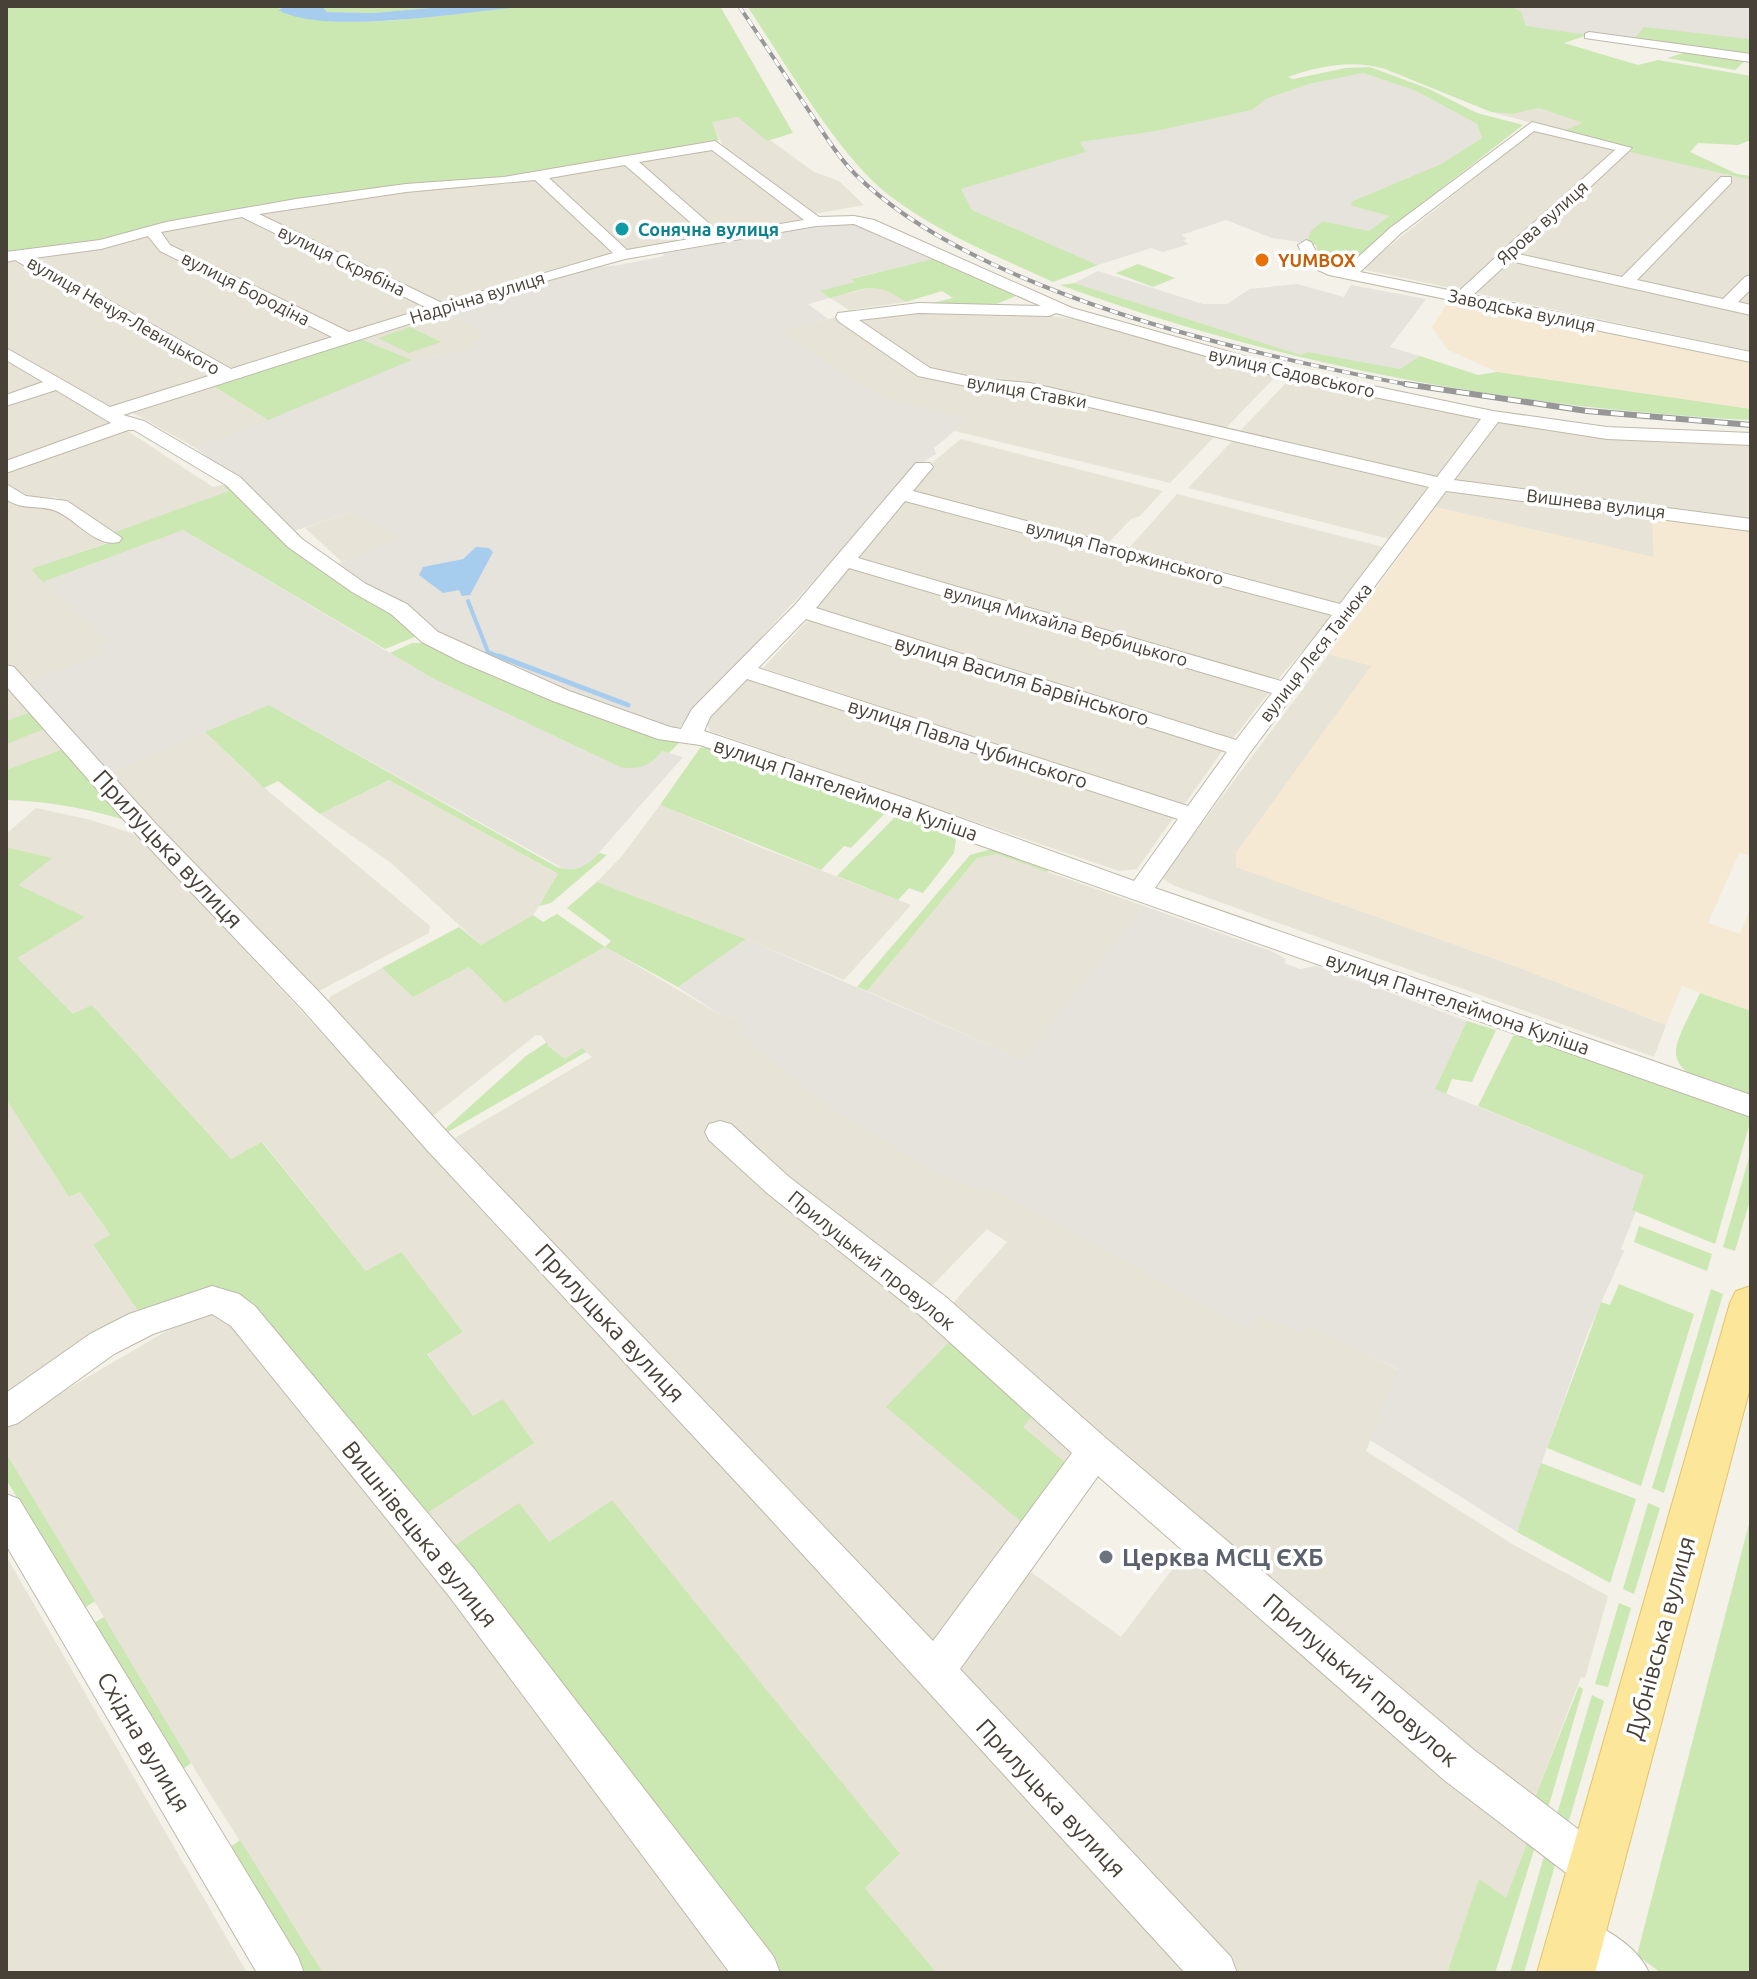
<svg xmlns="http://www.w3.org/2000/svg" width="1757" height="1979" viewBox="0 0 1757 1979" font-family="Ubuntu,sans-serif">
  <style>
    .residential { fill: #e7e3d6 }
    .commercial { fill: #f5e9d3 }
    .industrial { fill: #e6e2dc; fill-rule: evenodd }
    .green { fill: #cbe7b2 }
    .water { fill: #a6ccee }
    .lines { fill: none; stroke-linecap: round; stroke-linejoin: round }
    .stream-far1 { stroke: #a6ccee; stroke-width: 4 }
    .stream { stroke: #a6ccee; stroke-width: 5 }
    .minor-casing { stroke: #bfb9aa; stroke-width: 2 }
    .major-casing { stroke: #e1c568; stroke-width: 2 }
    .minor { fill: #fff; fill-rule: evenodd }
    .major { fill: #fbe699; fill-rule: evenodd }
    .rail-far1-casing { stroke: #979797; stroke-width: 4 }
    .rail-casing { stroke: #979797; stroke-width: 6 }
    .rail-far1 { stroke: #fff; stroke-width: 3; stroke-dasharray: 8; stroke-linecap: butt }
    .rail { stroke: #fff; stroke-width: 4; stroke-dasharray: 13; stroke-linecap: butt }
    .culture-dot { fill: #0f9aa8; stroke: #fff; stroke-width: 3 }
    .food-dot { fill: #e8710a; stroke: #fff; stroke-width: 3 }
    .worship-dot { fill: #6b7280; stroke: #fff; stroke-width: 3 }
    .labels { text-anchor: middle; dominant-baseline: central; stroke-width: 7; stroke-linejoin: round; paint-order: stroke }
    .far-street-label { font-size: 18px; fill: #474137; stroke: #fff }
    .far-culture-label { font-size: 18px; font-weight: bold; fill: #0d838f; stroke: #fff; text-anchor: start }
    .far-food-label { font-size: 18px; font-weight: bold; fill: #c56008; stroke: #fff; text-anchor: start }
    .street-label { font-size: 20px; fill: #474137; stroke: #fff }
    .near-street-label { font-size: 24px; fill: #474137; stroke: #fff }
    .near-worship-label { font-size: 24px; font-weight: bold; fill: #5b616d; stroke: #fff; text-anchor: start }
  </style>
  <rect width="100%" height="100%" fill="#f3f1e8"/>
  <path class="residential" d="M1539,108L1584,123L1562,131L1491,112L1512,114Z
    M738,117L814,172L839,181L864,205L814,214L817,217L628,250L523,277L95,412L114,425L6,462V260L169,228L406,190L506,184L723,146L711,121Z
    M1536,129L1751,180V351L1361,269Z
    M877,286L887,288L906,302L849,310L830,298Z
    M445,312L488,336L476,349L412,360L358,338Z
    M933,312L1033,313L1078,320L1277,375L1225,429L927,370L858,321Z
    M837,317L907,368L1029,391L1216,435L1170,483L955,431L968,419L890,400L857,383L780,330Z
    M1295,380L1483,417L1437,478L1238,433L1288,381Z
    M213,386L268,420L196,448L133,413Z
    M1497,420L1751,444V520L1452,480Z
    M126,430L213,487L222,485L230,491L112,533L56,497L26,499L6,484V471Z
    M961,439L1163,491L1140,516L1131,519L1108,543L911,492L921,472Z
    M1233,440L1432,486L1393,540L1188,488Z
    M1448,487L1652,514L1654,558L1435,507Z
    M1177,494L1387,548L1343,607L1129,548Z
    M6,495L22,507H53L109,542L32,569L110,641L105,653L27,683L6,661Z
    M910,499L1336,613L1278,679L863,560L859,555L901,502Z
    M349,512L404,537L342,562L305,528Z
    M853,566L1270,691L1232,740L815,610L847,567Z
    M809,619L1223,750L1184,805L763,668Z
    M1329,654L1372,666L1236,853L1237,867L1515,966L1666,1025L1654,1057L1175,886L1161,878Z
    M747,678L1174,817L1137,869L1119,871L710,731L705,719Z
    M6,681L69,747L6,770Z
    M205,732L255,780L430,926L429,933L317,992L107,774Z
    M389,780L559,875L533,915L481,945L390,862L320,814Z
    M660,805L762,848L911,905L844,980L746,939L597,882L622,856Z
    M36,808L91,820L143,837L166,866L1197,1973H937L865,1888L900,1855L612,1500L549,1542L448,1550L423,1516L533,1443L473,1417L427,1353L463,1332L400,1252L367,1272L263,1142L231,1159L92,1005L74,1015L16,958L18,884L51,858L6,847V834Z
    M997,854L1144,906L1023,1060L867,991L977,858Z
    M605,947L719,1014L740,1019L738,1032L825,1104L942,1176L985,1191L996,1190L1248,1329L1260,1315L1301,1333L1307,1324L1399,1370L1366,1451L1512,1544L1608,1596L1585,1678L1581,1677L1532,1805L948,1309L1007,1242L987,1229L927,1291L954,1337L1077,1450L934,1650L455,1138L592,1057L582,1049L565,1059L548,1046L542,1036L536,1035L433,1116L327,1002L331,996L382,968L413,997L469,967L505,1003Z
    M6,1099L69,1197L80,1192L110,1236L93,1246L140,1314L6,1395Z
    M209,1306L218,1307L461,1594L743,1973H323L197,1773L6,1453V1425Z
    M1189,1547L1528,1841L1506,1899L1479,1880L1447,1973H1236L951,1669L1024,1567L1121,1637Z
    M6,1556L81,1686L247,1973H6Z"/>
  <path class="commercial" d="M1449,301L1751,361V409L1497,372L1448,350L1432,327Z
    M1435,507L1654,557L1652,514L1751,529V856L1739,853L1708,923L1740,934L1751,906V1011L1682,986L1666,1025L1515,966L1236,867V853L1371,666L1329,654Z"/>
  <path class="industrial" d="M1509,6H1751V57L1526,27L1521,11Z
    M1362,73L1416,91L1477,124L1482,138L1441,164L1352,202V206L1389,216L1369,231L1323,221L1306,243L1272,238L1226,220L1181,235L1187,239L1183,241L1189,244L1163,252L1151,248L1098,265L972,210L961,189L1086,152L1079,142L1156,131L1252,110L1266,99L1309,84Z
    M854,223L936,258L853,278L856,282L821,292L830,298L808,304L828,319L781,330L857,383L890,400L969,419L934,448L936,454L920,464L674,733L472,655L332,566L403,537L349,512L289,533L236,480L196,448L412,360L476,349L474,342L487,336L445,312L589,268L619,265L665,256L662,254L814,226ZM476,547L462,596L460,590L423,567L463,559Z
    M1098,271L1203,304H1227L1250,289L1297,284L1344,297L1351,285L1426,299L1390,347L1420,356L1400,369L1308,352L1301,355L1074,283Z
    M183,530L432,678L620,767L662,751L683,757L587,866L566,870L269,705L107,774L27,683L104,653L97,646L109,641L43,582Z
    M1144,906L1271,951L1286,959L1284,963L1300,969L1317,966L1467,1021L1435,1089L1645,1175L1632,1209L1636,1211L1621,1249L1624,1251L1588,1332L1517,1532L1370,1440L1398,1369L1307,1325L1301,1333L1260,1315L1249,1330L996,1190L985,1191L942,1176L825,1104L737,1032L740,1019L719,1014L678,987L746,939L1023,1060Z"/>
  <path class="green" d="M6,6H286L278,9C358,37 448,10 531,6C594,3 658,6 720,6L793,133L767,141L738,117L712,122L719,140L507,178L409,186L99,242L6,256Z
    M322,6H452L373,13L327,12Z
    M747,6H1509L1521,11L1526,26L1588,35L1564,43L1638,65L1658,60L1751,76V140L1738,145L1698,143L1690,152L1737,174L1751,176V180L1630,152L1634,148L1562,131L1583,123L1539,108L1512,114L1491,112L1385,69C1355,59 1317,66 1288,77L1293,79L1346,68L1370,67L1429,89L1477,113L1523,125L1388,230L1349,267C1333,263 1319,263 1316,245L1306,243L1311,231L1323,221L1369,231L1389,216L1352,206L1351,202L1441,164L1482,138L1477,124L1416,91L1363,73L1309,84L1266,99L1252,110L1156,131L1080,142L1086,152L961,189L972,210L1098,265L1053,282C997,256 940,234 890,196C838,156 785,62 747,6Z
    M1644,27L1748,39H1751V57L1633,41Z
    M1687,52L1745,61L1735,70L1667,58Z
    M936,258L1021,294L991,306L932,303L953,298L942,291L906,302C874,279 865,289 830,298L820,291L855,282L851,279Z
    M1138,264L1175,278L1153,287L1116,273Z
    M1074,283L1301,355L1308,352L1400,369L1420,356L1478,375L1497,372L1751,409V420C1516,408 1282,366 1060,285Z
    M410,327L441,342L409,353L378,338Z
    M358,338L412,360L268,420L210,384Z
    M222,485L235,488L422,634L385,649L183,530L43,582L31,569L120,539L112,533L229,491Z
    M412,643H435L679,743L669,753L662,751C650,766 639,770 620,767L432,678L390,653Z
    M269,705L557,867C576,873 587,866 599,853L607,855L551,903L539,906L558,874L389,780L320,814L278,781L264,788L205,732Z
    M34,711L50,727L6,744V721Z
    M69,747L131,822C90,809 49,801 6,800V770Z
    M708,747L889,809L851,848L844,846L821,870L660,805L700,748Z
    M899,813L948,830L956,840L954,853L923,893L909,888L898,900L837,876Z
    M6,847L52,858L18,885L85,917L17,958L73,1014L92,1005L231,1159L262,1142L366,1271L401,1252L463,1332L427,1354L473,1416L503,1399L534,1443L423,1516L251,1310L140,1314L93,1245L110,1235L80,1192L69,1197L6,1099Z
    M995,848L1051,865L1047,872L997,854L977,858L867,991L857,987L970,855Z
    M597,882L746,939L678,987L605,947L505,1003L469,967L413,997L382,968L459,927L481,945L533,915L543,922L557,914L605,947L611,941L567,908Z
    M1700,993L1751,1011V1094C1727,1091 1667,1079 1677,1044C1682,1027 1693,1009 1700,993Z
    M1467,1021L1496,1030L1472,1082L1452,1079L1446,1094L1435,1089Z
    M1523,1033L1742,1112L1751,1119L1715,1244L1632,1210L1644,1175L1478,1106L1513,1036Z
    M547,1042L548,1046L565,1059L582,1048L586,1052L446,1133L444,1130L526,1056Z
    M1751,1151V1197L1735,1251L1723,1247Z
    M1639,1226L1712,1254L1707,1271L1634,1242Z
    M1619,1284L1694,1314L1641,1486L1547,1448L1601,1302L1610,1305Z
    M1711,1289L1723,1294L1664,1493L1652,1488Z
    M954,1337L1036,1412L1023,1427L1067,1464L1024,1524L886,1407Z
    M6,1453L95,1601L83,1609L6,1479Z
    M1541,1463L1636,1499L1610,1583L1517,1532Z
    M612,1500L900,1854L865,1888L937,1973H775L448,1550L519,1503L549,1542Z
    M1648,1503L1660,1508L1634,1594L1623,1589Z
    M1751,1516V1973H1661L1637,1955Z
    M1619,1603L1631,1608L1608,1687L1595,1684Z
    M104,1617L191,1763L178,1773L91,1625Z
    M1579,1686L1583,1689L1546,1815L1532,1805Z
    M1592,1695L1604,1701L1568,1824L1555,1821Z
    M240,1840L323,1973H306L229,1848Z
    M1528,1841L1535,1847L1495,1973H1447L1479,1879L1506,1898Z
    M1547,1846L1557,1858L1524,1973H1510Z"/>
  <path class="water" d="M286,6H322L327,12L373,13L452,6H532C471,10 328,37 278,10Z
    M476,547L489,548L493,552L470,595L462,596L459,590L443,593L419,575L423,567L463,559Z"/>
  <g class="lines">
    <path class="stream-far1" d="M468,601L488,652L504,658"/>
    <path class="stream" d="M499,656L628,705"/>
    <g class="minor-casing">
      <path id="minor" d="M1589,32L1751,54V62L1585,38V34Z
        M1532,122L1632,148L1518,254L1622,277L1721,177H1731V183L1637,280L1723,299L1745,277L1751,275V289L1738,302L1751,305V315L1510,261L1473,295L1751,352V362L1329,275L1307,265L1298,245L1306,240L1311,242L1320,259L1345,269L1390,228ZM1534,131L1615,150L1503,250L1498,252L1496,257L1458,292L1360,272L1400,234Z
        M715,141L819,217L854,216L874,220L1072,308L1291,369L1493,411L1607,427L1751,433V445L1607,439L1498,422L1454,480L1751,519V531L1446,491L1249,754L1155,888L1751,1095V1117L968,841L892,810L700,745L658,739L553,701L461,662L422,642L391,614L352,592L288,547L226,485L134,430H128L6,473V461L111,423L56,390L6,406V395L43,382L6,360V348L110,407L215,374L15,260L6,262V252L100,240L166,222L296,199L406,184L504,177ZM712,150L804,220L721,234L639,162ZM625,165L706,236L627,250L549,178ZM535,180L613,253L442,303L259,214L406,192ZM242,217L427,308L349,332L170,245L161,232ZM854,224L1041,306L919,303L838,313L836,317L838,321L918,376L981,389L1030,393L1429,487L1340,604L913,491L933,467L930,463H916L794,606L692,709L681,729L670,727L569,691L438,632L407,604L366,584L302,539L240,477L144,421L123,415L528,286L625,259L816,226ZM148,236L160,251L332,337L231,369L34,258L101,249ZM919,313L1049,316L1056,313L1282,378L1481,419L1437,477L1030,383L981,379L930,368L859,320ZM905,501L1332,615L1281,681L858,558ZM849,568L1272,693L1236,740L816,608ZM806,619L1227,752L1188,806L758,668ZM747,679L1178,819L1134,881L910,800L704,731L710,717Z
        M6,484L26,496L67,501L122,538L119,542C96,548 76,519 56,511C39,504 22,511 6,499Z
        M6,665L14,667L157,825L322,995L449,1134L933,1641L1072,1453L922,1317L767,1193L709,1140L705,1132L709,1124L720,1121L731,1124L789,1177L946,1297L1108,1440L1474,1750L1612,1855L1619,1870L1612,1885L1597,1892L1582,1885L1444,1780L1098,1476L960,1669L1231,1957L1237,1973H1185L764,1512L427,1150L302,1009L139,837L6,686Z
        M212,1286L239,1294L255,1306L475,1570L774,1957L780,1973H730L449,1596L231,1326L212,1314L153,1334L114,1354L18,1423L6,1427V1393L90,1334L129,1314Z
        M6,1494L19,1499L298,1957L304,1973H257L6,1545Z
        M1577,1916C1603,1927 1638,1946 1649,1973C1610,1973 1573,1979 1555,1938L1561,1922Z"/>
    </g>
    <g class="major-casing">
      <path id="major" d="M1751,1286V1384L1595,1973H1537L1730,1303L1736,1291Z"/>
    </g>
    <use href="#minor" class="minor"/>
    <use href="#major" class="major"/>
    <g class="rail-far1-casing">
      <path id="rail-far1" d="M739,6C764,43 788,80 813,117C826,137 839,158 856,175C977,294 1251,355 1415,386"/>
    </g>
    <g class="rail-casing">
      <path id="rail" d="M1405,384L1587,411L1751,425"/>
    </g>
    <use href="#rail-far1" class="rail-far1"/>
    <use href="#rail" class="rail"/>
  </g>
  <circle class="culture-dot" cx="622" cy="229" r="8"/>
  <circle class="food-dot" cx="1262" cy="260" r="8"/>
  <circle class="worship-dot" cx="1106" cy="1557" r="8"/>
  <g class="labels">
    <g class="far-street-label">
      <text transform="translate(1542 222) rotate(-42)">Ярова вулиця</text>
      <text transform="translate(342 260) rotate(26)">вулиця Скрябіна</text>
      <text transform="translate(246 288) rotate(27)">вулиця Бородіна</text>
      <text transform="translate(477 297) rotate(-17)">Надрічна вулиця</text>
      <text transform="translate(1522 310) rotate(12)">Заводська вулиця</text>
      <text transform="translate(124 315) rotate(30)">вулиця Нечуя-Левицького</text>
      <text transform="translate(1292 372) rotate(13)">вулиця Садовського</text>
      <text transform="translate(1027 391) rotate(10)">вулиця Ставки</text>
      <text transform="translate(1596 503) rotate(7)">Вишнева вулиця</text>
      <text transform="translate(1125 552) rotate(15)">вулиця Паторжинського</text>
      <text transform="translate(1066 625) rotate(16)">вулиця Михайла Вербицького</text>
      <text transform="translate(1315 652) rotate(-52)">вулиця Леся Танюка</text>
    </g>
    <g class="far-culture-label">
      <text x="638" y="229">Сонячна вулиця</text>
    </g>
    <g class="far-food-label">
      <text x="1278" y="260">YUMBOX</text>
    </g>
    <g class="street-label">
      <text transform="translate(1022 680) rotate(17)">вулиця Василя Барвінського</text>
      <text transform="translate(968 743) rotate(18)">вулиця Павла Чубинського</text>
      <text transform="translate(846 789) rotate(19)">вулиця Пантелеймона Куліша</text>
      <text transform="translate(1458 1003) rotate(19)">вулиця Пантелеймона Куліша</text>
      <text transform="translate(872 1260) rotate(39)">Прилуцький провулок</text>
    </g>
    <g class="near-street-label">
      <text transform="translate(168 849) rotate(47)">Прилуцька вулиця</text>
      <text transform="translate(610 1323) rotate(47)">Прилуцька вулиця</text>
      <text transform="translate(420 1534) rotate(51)">Вишнівецька вулиця</text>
      <text transform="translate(1660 1638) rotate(-75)">Дубнівська вулиця</text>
      <text transform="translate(1361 1680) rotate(41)">Прилуцький провулок</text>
      <text transform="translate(144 1742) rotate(59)">Східна вулиця</text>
      <text transform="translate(1051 1798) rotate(47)">Прилуцька вулиця</text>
    </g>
    <g class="near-worship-label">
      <text x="1122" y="1557">Церква МСЦ ЄХБ</text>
    </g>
  </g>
  <rect width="1757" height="1979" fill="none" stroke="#474137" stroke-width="16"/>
</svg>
